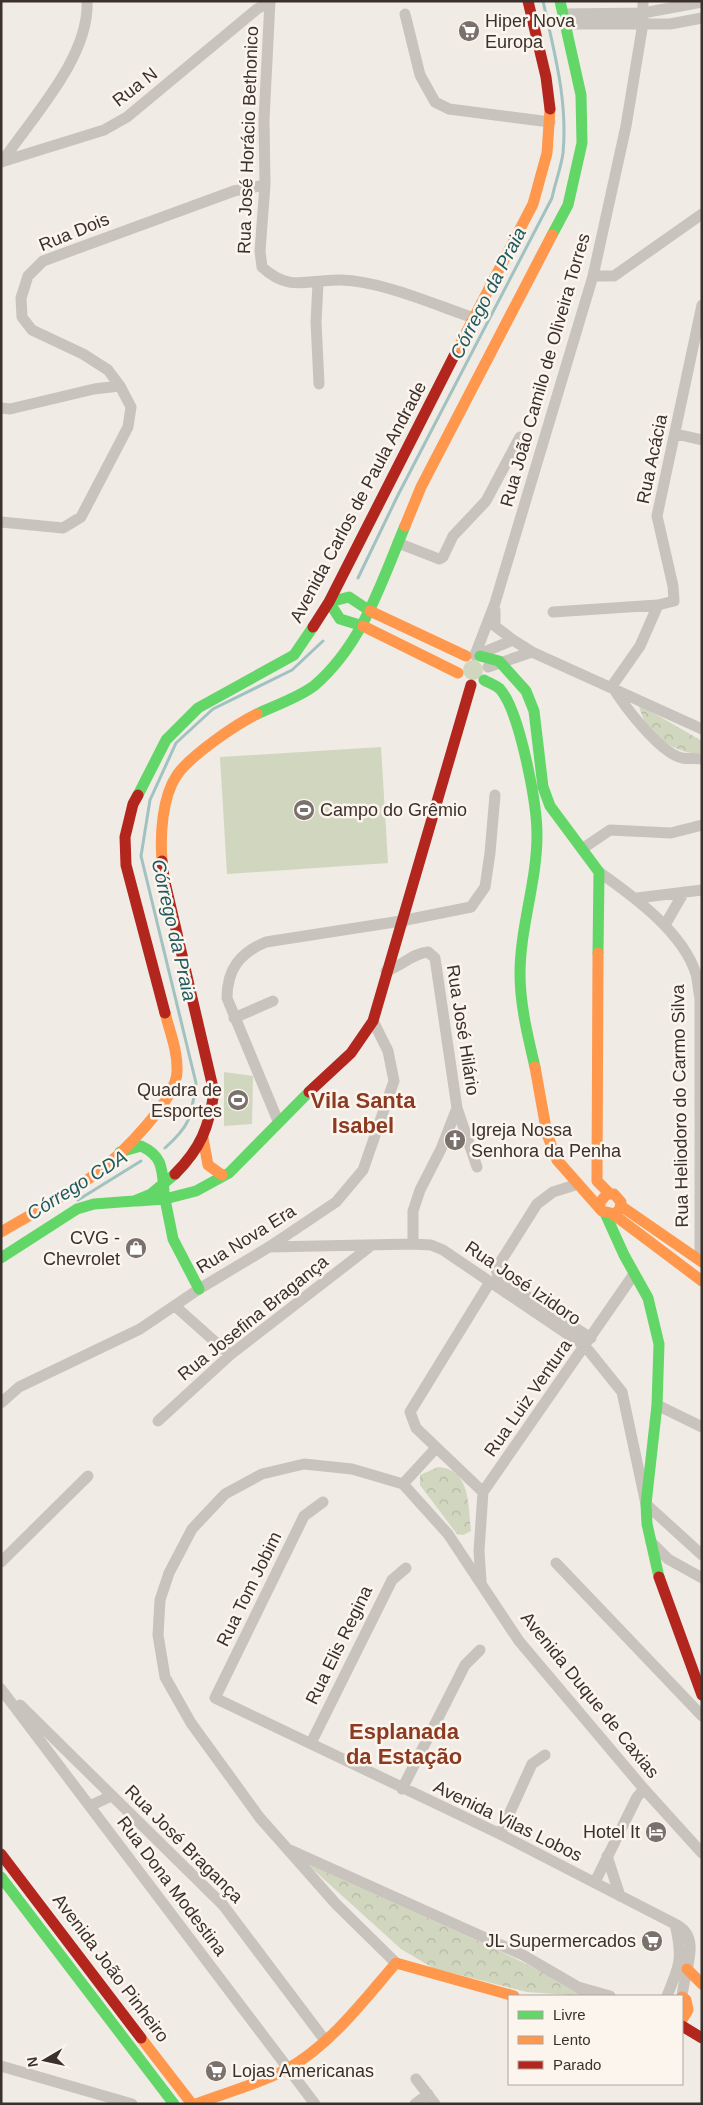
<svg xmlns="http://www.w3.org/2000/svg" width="703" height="2105" viewBox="0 0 703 2105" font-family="Helvetica,sans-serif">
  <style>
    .park { fill: url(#park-crowns) }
    .garden { fill: #d1d6bf }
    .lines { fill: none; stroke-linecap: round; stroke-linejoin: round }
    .stream { stroke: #a1c2c1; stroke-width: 3 }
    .street { stroke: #c9c3be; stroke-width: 11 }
    .fast { stroke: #63d668; stroke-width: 11 }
    .slow { stroke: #ff974d; stroke-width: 11 }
    .jam { stroke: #b3261e; stroke-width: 11 }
    .labels { text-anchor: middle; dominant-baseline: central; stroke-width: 5; stroke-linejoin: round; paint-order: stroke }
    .poi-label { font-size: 18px; fill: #3b302b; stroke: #fbf5ee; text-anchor: start }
    .street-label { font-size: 18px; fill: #3b302b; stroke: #fbf5ee }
    .water-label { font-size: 19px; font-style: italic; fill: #1f5a5e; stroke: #fbf5ee }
    .district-label { font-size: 22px; font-weight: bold; fill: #8c3b22; stroke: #fbf5ee }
  </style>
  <defs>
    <pattern id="park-crowns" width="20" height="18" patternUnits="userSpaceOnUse" patternTransform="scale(1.25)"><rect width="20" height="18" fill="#d1d6bf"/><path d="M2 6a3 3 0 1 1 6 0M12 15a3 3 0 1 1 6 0" fill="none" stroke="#b4b8a4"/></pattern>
  </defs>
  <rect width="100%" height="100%" fill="#f0ebe5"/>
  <path class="park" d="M638,704L702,741V753C685,756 660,742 649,729C644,723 641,712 638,704Z
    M438,1467C471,1469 468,1506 471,1531L463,1535L457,1534L420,1485V1475Z
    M306,1863L500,1951L571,1986L583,1996L527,1992L433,1968L401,1949Z"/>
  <path class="garden" d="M463 670a10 10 0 1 1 20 0a10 10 0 1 1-20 0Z
    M381,747L388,863L227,874L220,757Z
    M224,1072L253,1076L252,1124L224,1126Z"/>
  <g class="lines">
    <path class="stream" d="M358,578L398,495L552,198C555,183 561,168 563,153C568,101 554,51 543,1
      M165,1148C191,1125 191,1117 196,1083L141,856L150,800L176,743L213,709L292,670L323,641
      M78,1200L141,1161"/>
    <path class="street" d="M270,1L264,120L265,185L260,251L262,267C290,293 308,279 341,280C382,281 435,305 474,318
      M405,14L420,75L435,102L449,109L550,122
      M563,14L643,13L702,2
      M564,24H670L702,18
      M1,162L104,130L127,117L257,9L270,2
      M2,162C32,117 90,57 87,1
      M593,276H614L702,214
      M318,283L316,322L319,384
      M702,305L657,516L673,586L674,601L658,605L640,646L612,686C624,706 660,753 682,758C688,759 696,758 702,759
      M1,408L10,409L94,389L120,386
      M676,434L702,440
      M1,522L63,528L81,517L128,427L131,407L120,386L108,370L83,354L32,330L22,317L21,298L28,276L43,261L234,191L265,185
      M398,543L439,559L443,557L453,536L486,501L520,437
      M495,610V626L513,640
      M553,612L658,605
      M475,655L495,603L593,276L626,126L643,23V1
      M477,655L513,640L532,652L702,729
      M488,667L532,652
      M582,849L610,830L671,833L702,825
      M599,872C633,896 683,932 696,974C698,981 698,990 700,997V1260
      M637,898L702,890
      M665,925L684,892
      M386,971C402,966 413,953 428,952L435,958L457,1108L441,1149L420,1190L413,1211V1244
      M234,1018L273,1001
      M457,1108L477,1167
      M278,1121L227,998C227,969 240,953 266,942L401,921L471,907L485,887L490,853L495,795
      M575,1185L553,1192L537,1204L496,1269L498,1277L591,1338
      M269,1247L413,1244L431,1245L443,1250L585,1346L622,1392L646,1504L702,1555
      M175,1306L230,1355
      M1,1403L19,1387L140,1329L199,1289L269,1247L336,1202L363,1170L394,1081L388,1051L373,1021
      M657,1405L702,1427
      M158,1421L230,1355L372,1245
      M403,1484L436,1448
      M483,1492L416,1428L410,1412L490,1282
      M323,1502L304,1516L215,1698L500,1834L675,1924
      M651,1542L668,1559L702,1578
      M1,1562L88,1476
      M556,1563L702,1716
      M481,1581L479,1551L483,1492L634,1274
      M1,1689L315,2104
      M20,1705L223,1905L324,2039
      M311,1743L392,1580L406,1568
      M402,1789L465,1665L480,1650
      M90,1806L111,1796
      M500,1834L532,1764L545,1755
      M290,1850L523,1955L578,1987L588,1996
      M607,1856L620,1896
      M595,1882L637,1797L644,1789
      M396,1963L336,1904L260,1818L191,1723L165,1677L158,1635L160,1600L169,1573L192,1529L225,1494L262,1474L304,1464L352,1469L403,1484L448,1534L519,1641L644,1789L702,1853
      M578,1987L610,1996
      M667,1996C680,1965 683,1958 675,1924C703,1937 684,1970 682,1997
      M1,2066L132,2104
      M416,2079L435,2104
      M415,2104L428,2094"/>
    <path class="fast" d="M552,235L568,205L582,143L581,95L560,1
      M363,626L340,619L329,602L349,597L370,611
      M480,656L499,661L526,691L534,711L543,787L550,806L599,872L598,953
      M484,680C489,683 496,685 500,689C520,712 537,804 537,835C537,882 520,927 520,974C520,1005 528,1037 535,1067
      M257,714C274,706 302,696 315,685C363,643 381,583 405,526
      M138,795L166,740L198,708L294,655L313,627
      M120,1152L141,1146C163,1156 162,1169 164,1191
      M165,1199L173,1239L199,1289
      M137,1201L165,1199L196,1191L229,1173L309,1092
      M605,1213L624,1255L648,1298L659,1344L657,1405L646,1504L647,1524L659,1577
      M1,1258L77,1209L94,1204L134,1201L151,1194L175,1174
      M1,1877L174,2104"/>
    <path class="slow" d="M454,356L533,204L547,153L550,109
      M405,526L421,487L552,235
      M370,611L466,656
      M363,626L458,673
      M162,861C160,835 162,797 177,775C190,756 236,724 257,714
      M598,953L597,1181L610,1194
      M535,1067L547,1134L557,1160L602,1211L615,1214L620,1209L621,1202L614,1194H607L600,1202V1208
      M203,1138L208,1165L222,1175
      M621,1206L702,1262
      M613,1214L702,1281
      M1,1232C33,1213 68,1195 98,1172C121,1155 176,1100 177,1072C178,1052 170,1032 165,1013
      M687,1969L702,1984
      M682,1997L686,2000L688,2010L682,2020
      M141,2038L192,2104
      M196,2104C227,2092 260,2084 289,2068C332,2043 364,2000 396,1963L514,1996"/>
    <path class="jam" d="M528,1L546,77L550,109
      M313,627L329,602L454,356
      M138,795L133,804L125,837L126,865L165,1013
      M162,861L164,878L214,1092C209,1127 201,1148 175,1174
      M309,1092L351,1053L373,1021L471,685
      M659,1577L702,1695
      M1,1854L141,2038
      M682,2026L702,2038"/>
  </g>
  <defs>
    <g id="supermarket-disc" transform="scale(1.125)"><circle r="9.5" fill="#7a716c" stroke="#fbf5ee"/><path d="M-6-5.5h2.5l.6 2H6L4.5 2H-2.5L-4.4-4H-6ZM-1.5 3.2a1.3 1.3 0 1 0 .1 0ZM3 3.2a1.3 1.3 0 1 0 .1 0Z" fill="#fff"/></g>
    <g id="stadium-disc" transform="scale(1.125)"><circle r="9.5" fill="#7a716c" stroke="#fbf5ee"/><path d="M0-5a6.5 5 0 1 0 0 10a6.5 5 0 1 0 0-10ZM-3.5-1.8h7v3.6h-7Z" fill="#fff"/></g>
    <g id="church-disc" transform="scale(1.125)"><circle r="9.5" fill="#7a716c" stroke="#fbf5ee"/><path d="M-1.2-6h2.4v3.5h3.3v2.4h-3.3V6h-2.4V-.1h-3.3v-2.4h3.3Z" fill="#fff"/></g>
    <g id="shop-disc" transform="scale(1.125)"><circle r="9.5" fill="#7a716c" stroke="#fbf5ee"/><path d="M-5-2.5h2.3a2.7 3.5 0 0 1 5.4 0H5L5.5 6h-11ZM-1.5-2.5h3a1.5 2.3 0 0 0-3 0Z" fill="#fff"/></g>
    <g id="hotel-disc" transform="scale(1.125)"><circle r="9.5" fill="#7a716c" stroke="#fbf5ee"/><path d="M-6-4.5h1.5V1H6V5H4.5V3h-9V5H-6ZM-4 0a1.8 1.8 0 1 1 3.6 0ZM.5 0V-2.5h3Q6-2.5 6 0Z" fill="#fff"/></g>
  </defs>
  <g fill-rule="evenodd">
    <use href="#supermarket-disc" x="469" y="31"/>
    <use href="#stadium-disc" x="304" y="810"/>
    <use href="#stadium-disc" x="238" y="1100"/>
    <use href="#church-disc" x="455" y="1140"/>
    <use href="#shop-disc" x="136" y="1248"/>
    <use href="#hotel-disc" x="656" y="1832"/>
    <use href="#supermarket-disc" x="652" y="1941"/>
    <use href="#supermarket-disc" x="216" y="2071"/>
  </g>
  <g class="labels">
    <g class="poi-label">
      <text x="485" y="21">Hiper Nova<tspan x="485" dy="21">Europa</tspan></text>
      <text x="320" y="810">Campo do Grêmio</text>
      <text x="222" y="1090" text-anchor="end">Quadra de<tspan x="222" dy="21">Esportes</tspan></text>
      <text x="471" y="1130">Igreja Nossa<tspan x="471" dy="21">Senhora da Penha</tspan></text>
      <text x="120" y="1238" text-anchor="end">CVG -<tspan x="120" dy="21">Chevrolet</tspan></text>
      <text x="640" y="1832" text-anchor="end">Hotel It</text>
      <text x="636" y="1941" text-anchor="end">JL Supermercados</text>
      <text x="232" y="2071">Lojas Americanas</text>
    </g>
    <g class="street-label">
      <text transform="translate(135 87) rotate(-38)">Rua N</text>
      <text transform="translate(248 140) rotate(-88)">Rua José Horácio Bethonico</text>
      <text transform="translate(74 232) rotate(-22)">Rua Dois</text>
      <text transform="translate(545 370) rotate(-74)">Rua João Camilo de Oliveira Torres</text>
      <text transform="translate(652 459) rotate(-78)">Rua Acácia</text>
      <text transform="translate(358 502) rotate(-62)">Avenida Carlos de Paula Andrade</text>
      <text transform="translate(463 1030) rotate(81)">Rua José Hilário</text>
      <text transform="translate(680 1106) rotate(-91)">Rua Heliodoro do Carmo Silva</text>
      <text transform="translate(246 1239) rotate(-32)">Rua Nova Era</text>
      <text transform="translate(523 1283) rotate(34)">Rua José Izidoro</text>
      <text transform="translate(253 1318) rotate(-39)">Rua Josefina Bragança</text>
      <text transform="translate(528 1398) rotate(-55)">Rua Luiz Ventura</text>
      <text transform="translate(249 1589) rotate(-64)">Rua Tom Jobim</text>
      <text transform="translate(339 1645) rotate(-64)">Rua Elis Regina</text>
      <text transform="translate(590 1695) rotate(51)">Avenida Duque de Caxias</text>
      <text transform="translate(508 1821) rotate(26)">Avenida Vilas Lobos</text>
      <text transform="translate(184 1844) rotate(45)">Rua José Bragança</text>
      <text transform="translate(172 1886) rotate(53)">Rua Dona Modestina</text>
      <text transform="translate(111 1968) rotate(53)">Avenida João Pinheiro</text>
    </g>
    <g class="water-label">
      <text transform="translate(488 293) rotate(-63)">Córrego da Praia</text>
      <text transform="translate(174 930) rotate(77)">Córrego da Praia</text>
      <text transform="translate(77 1185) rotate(-32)">Córrego CDA</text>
    </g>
    <g class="district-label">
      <text x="363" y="1100">Vila Santa<tspan x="363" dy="25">Isabel</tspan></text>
      <text x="404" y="1731">Esplanada<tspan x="404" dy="25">da Estação</tspan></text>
    </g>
  </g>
  <rect width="703" height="2105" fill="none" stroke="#3b302b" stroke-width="5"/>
  <rect x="508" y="1995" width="175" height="90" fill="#fbf5ee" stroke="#aea6a0"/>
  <rect x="518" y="2011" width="25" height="8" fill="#63d668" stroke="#aea6a0"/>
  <text x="553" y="2020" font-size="15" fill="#3b302b">Livre</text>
  <rect x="518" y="2036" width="25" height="8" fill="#ff974d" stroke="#aea6a0"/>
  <text x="553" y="2045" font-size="15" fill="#3b302b">Lento</text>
  <rect x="518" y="2061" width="25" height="8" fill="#b3261e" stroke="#aea6a0"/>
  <text x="553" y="2070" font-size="15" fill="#3b302b">Parado</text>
  <g transform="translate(45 2060) rotate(261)" stroke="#fbf5ee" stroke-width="4" paint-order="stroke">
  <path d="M0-4L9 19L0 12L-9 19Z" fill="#3b302b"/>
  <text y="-8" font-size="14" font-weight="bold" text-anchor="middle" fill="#3b302b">N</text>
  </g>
</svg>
